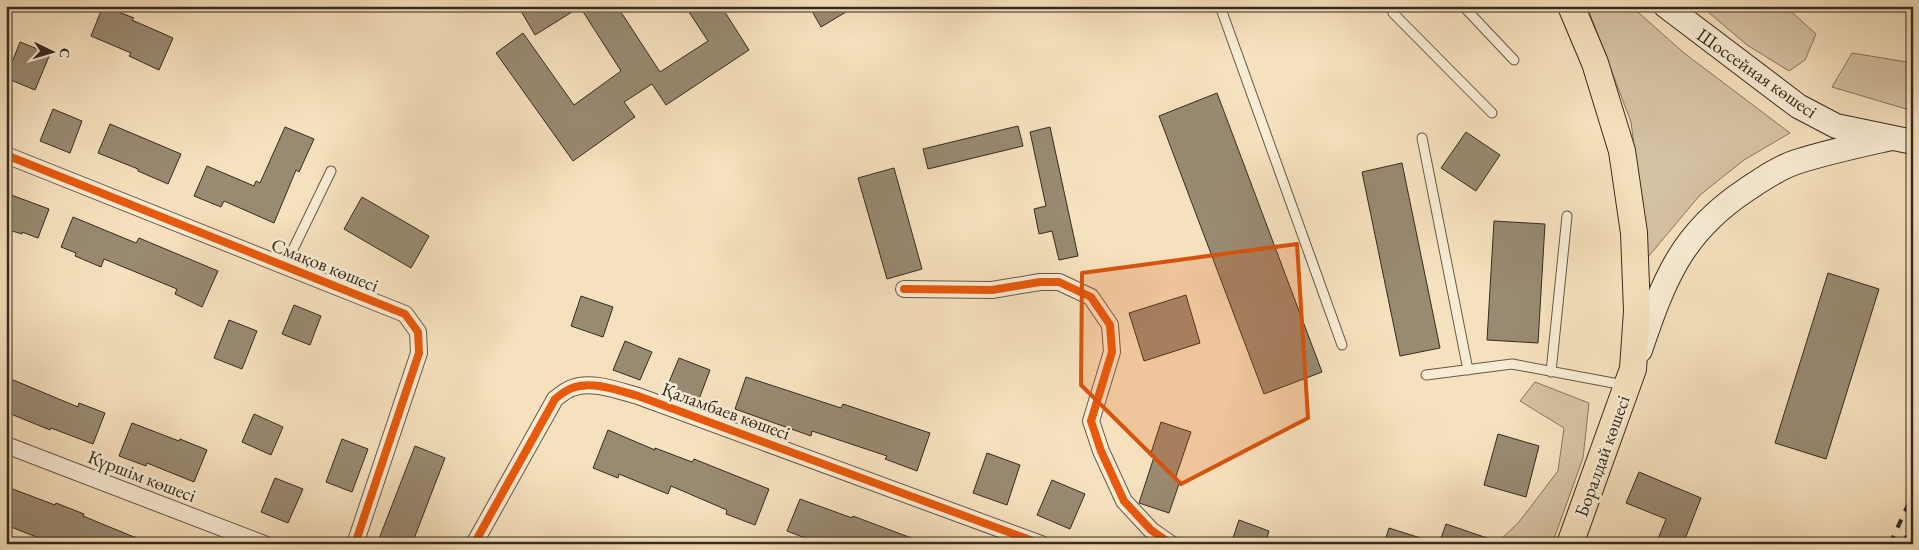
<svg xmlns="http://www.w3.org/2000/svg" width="1919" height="550" viewBox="0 0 1919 550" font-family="'EB Garamond',serif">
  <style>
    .green { fill: #d5c2a3; stroke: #857661 }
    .building { fill: #998a72; stroke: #352b1f }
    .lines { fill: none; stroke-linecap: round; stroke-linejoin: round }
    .service-casing { stroke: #655847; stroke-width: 11 }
    .minor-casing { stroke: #655847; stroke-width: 18 }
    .secondary-casing { stroke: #352b1f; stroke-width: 26 }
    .primary-casing { stroke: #352b1f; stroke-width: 28 }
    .service { stroke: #f9ecd5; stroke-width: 9 }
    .minor { stroke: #f9ecd5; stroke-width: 16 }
    .secondary { stroke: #f9ecd5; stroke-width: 24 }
    .primary { stroke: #f6e1be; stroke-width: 26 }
    .rail { stroke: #352b1f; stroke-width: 4; stroke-dasharray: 9 9; stroke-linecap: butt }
    .cycleway-casing { stroke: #f9ecd5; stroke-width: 11 }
    .cycleway { stroke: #e8590c; stroke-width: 8 }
    .marked { fill: #d6540e; fill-opacity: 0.2; stroke: #d6540e; stroke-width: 4; stroke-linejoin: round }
    .labels { text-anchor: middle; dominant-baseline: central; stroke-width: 5; stroke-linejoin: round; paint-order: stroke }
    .street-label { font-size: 19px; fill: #352b1f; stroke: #f9ecd5 }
  </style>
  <rect width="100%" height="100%" fill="#f6e1be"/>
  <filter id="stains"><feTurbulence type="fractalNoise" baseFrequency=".004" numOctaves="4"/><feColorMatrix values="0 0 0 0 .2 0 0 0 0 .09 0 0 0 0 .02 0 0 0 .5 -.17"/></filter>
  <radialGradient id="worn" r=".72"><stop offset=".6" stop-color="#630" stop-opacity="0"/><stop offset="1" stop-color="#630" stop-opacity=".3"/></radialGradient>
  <path class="green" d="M1587,6H1631L1684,53L1790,133L1744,160L1700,195L1648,257L1631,122Z
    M1701,6H1785L1816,34L1805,60L1789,71L1747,45Z
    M1852,53L1913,63V111L1832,87Z
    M1535,382L1589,403L1583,458L1552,544H1496L1519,522L1558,471L1564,428L1520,401Z"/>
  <path class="building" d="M103,6L134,18L132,20L173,38L159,70L129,56L131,53L91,36Z
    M518,6H617L660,72L708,41L685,6H721L749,50L666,105L652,84L624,102L635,117L573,161L496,53L523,33L574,105L621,71L580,7L535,35Z
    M809,6H856L821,27Z
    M20,42L50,54L35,90L6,78Z
    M1217,93L1322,372L1264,394L1159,116Z
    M53,109L82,121L70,153L40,141Z
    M110,124L181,154L168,184L138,171V169L98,153Z
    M1018,126L1023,146L928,169L923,149Z
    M285,127L314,139L299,172L296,170L274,223L224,201L221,207L194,196L207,166L254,186L256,181L260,183Z
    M1050,127L1078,256L1059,260L1052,231L1039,234L1034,209L1046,206L1030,132Z
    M1466,132L1500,155L1476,191L1441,168Z
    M1402,163L1440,348L1400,356L1362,172Z
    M894,168L922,269L887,279L858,178Z
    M6,193L49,209L38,238L22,232V234L6,229Z
    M362,197L429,236L411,268L344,229Z
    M73,217L136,243L139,238L218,271L202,307L175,294L177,289L104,259L101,267L75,256L76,253L61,247Z
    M1494,221L1545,224L1538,343L1487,340Z
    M1828,273L1879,289L1826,459L1775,443Z
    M1186,295L1200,343L1144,361L1129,313Z
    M581,296L613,307L603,337L571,326Z
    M294,305L321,316L310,345L282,334Z
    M229,320L257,331L242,369L214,358Z
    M625,341L652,352L640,380L613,370Z
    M679,358L710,370L699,399L667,387Z
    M6,377L78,407L79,403L105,413L93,444L51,428L50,430L6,412Z
    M746,377L841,408L843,404L930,433L917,471L885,459L887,456L812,431L811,436L735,409Z
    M254,414L283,427L271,455L242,442Z
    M1161,422L1191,432L1175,479L1180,481L1169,513L1139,503L1154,457L1150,456Z
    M132,423L179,441L180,439L207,450L194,482L147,463L146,466L119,456Z
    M608,430L655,450V448L692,462L694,459L769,489L755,525L726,514L727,510L671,486L668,494L619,474L618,478L593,468Z
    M1498,434L1539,446L1526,497L1484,485Z
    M342,439L368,449L352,492L326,482Z
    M415,446L445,458L412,544H377Z
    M987,453L1020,465L1007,505L973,493Z
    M1639,472L1701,498L1683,544H1656L1666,519L1626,503Z
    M275,478L303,489L288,523L261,512Z
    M1052,480L1085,494L1070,529L1037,515Z
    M10,488L55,505L56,503L84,514L83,516L151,544H54L6,525V497Z
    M800,499L852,518L853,516L922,542L921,544H821L787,531Z
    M1239,520L1269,531L1265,544H1231Z
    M1446,524L1496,541V544H1439Z
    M1389,528L1430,541L1429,544H1384Z"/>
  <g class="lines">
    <g class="service-casing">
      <path id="service" d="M1220,6L1342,345
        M1392,6L1393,13L1492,113
        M1463,6L1514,60
        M1422,138L1468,370
        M285,266L331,171
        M1551,372L1567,216
        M1426,375L1512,364L1624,385"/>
    </g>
    <g class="minor-casing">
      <path id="minor" d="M6,155L405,314L418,332L419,353L355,544
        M904,289L992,290L1040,282H1059L1091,297L1110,325L1112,352L1091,421L1101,451L1124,501L1151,530L1171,544
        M6,445L264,544
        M474,544L555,399C560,395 566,390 572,388C592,380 619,391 638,396L1041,544"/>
    </g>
    <g class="secondary-casing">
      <path id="secondary" d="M1666,6L1798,106L1836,126L1913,142
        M1640,350C1664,280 1681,233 1746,190C1761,180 1778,168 1796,162C1827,152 1860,145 1891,138"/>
    </g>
    <g class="primary-casing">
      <path id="primary" d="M1570,544L1633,369L1637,311L1634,233L1622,151L1595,63L1571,6"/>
    </g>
    <use href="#service" class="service"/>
    <use href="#minor" class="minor"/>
    <use href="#secondary" class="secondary"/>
    <use href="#primary" class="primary"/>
    <path class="rail" d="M1890,544L1913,494
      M1903,544L1913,523"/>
    <g class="cycleway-casing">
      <path id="cycleway" d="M6,155L405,314L418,332L419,353L355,544
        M904,289L992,290L1040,282H1059L1091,297L1110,325L1112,352L1091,421L1101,451L1124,501L1151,530L1171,544
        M474,544L555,399C560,395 566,390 572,388C592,380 619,391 638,396L1041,544"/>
    </g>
    <use href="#cycleway" class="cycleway"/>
  </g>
  <path class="marked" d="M1297,244L1308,418L1181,484L1081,385L1082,273Z"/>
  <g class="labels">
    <g class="street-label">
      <text transform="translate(1757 73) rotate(35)">Шоссейная көшесі</text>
      <text transform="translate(325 265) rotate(22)">Смақов көшесі</text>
      <text transform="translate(726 411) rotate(20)">Қаламбаев көшесі</text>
      <text transform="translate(1602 456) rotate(-70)">Боралдай көшесі</text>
      <text transform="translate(142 476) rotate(21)">Күршім көшесі</text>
    </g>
  </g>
  <rect width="1919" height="550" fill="none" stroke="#f6e1be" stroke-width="25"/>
  <rect x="8" y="8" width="1904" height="535" fill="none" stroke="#352b1f" stroke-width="2.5"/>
  <rect x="12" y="12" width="1894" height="525" fill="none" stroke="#352b1f"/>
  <g transform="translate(52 52) rotate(95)" stroke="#f9ecd5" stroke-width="4" paint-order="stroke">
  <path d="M0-4L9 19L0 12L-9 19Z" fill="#352b1f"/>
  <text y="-8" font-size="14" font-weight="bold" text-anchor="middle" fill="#352b1f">С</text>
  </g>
  <rect width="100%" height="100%" filter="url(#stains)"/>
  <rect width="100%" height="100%" fill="url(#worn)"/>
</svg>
